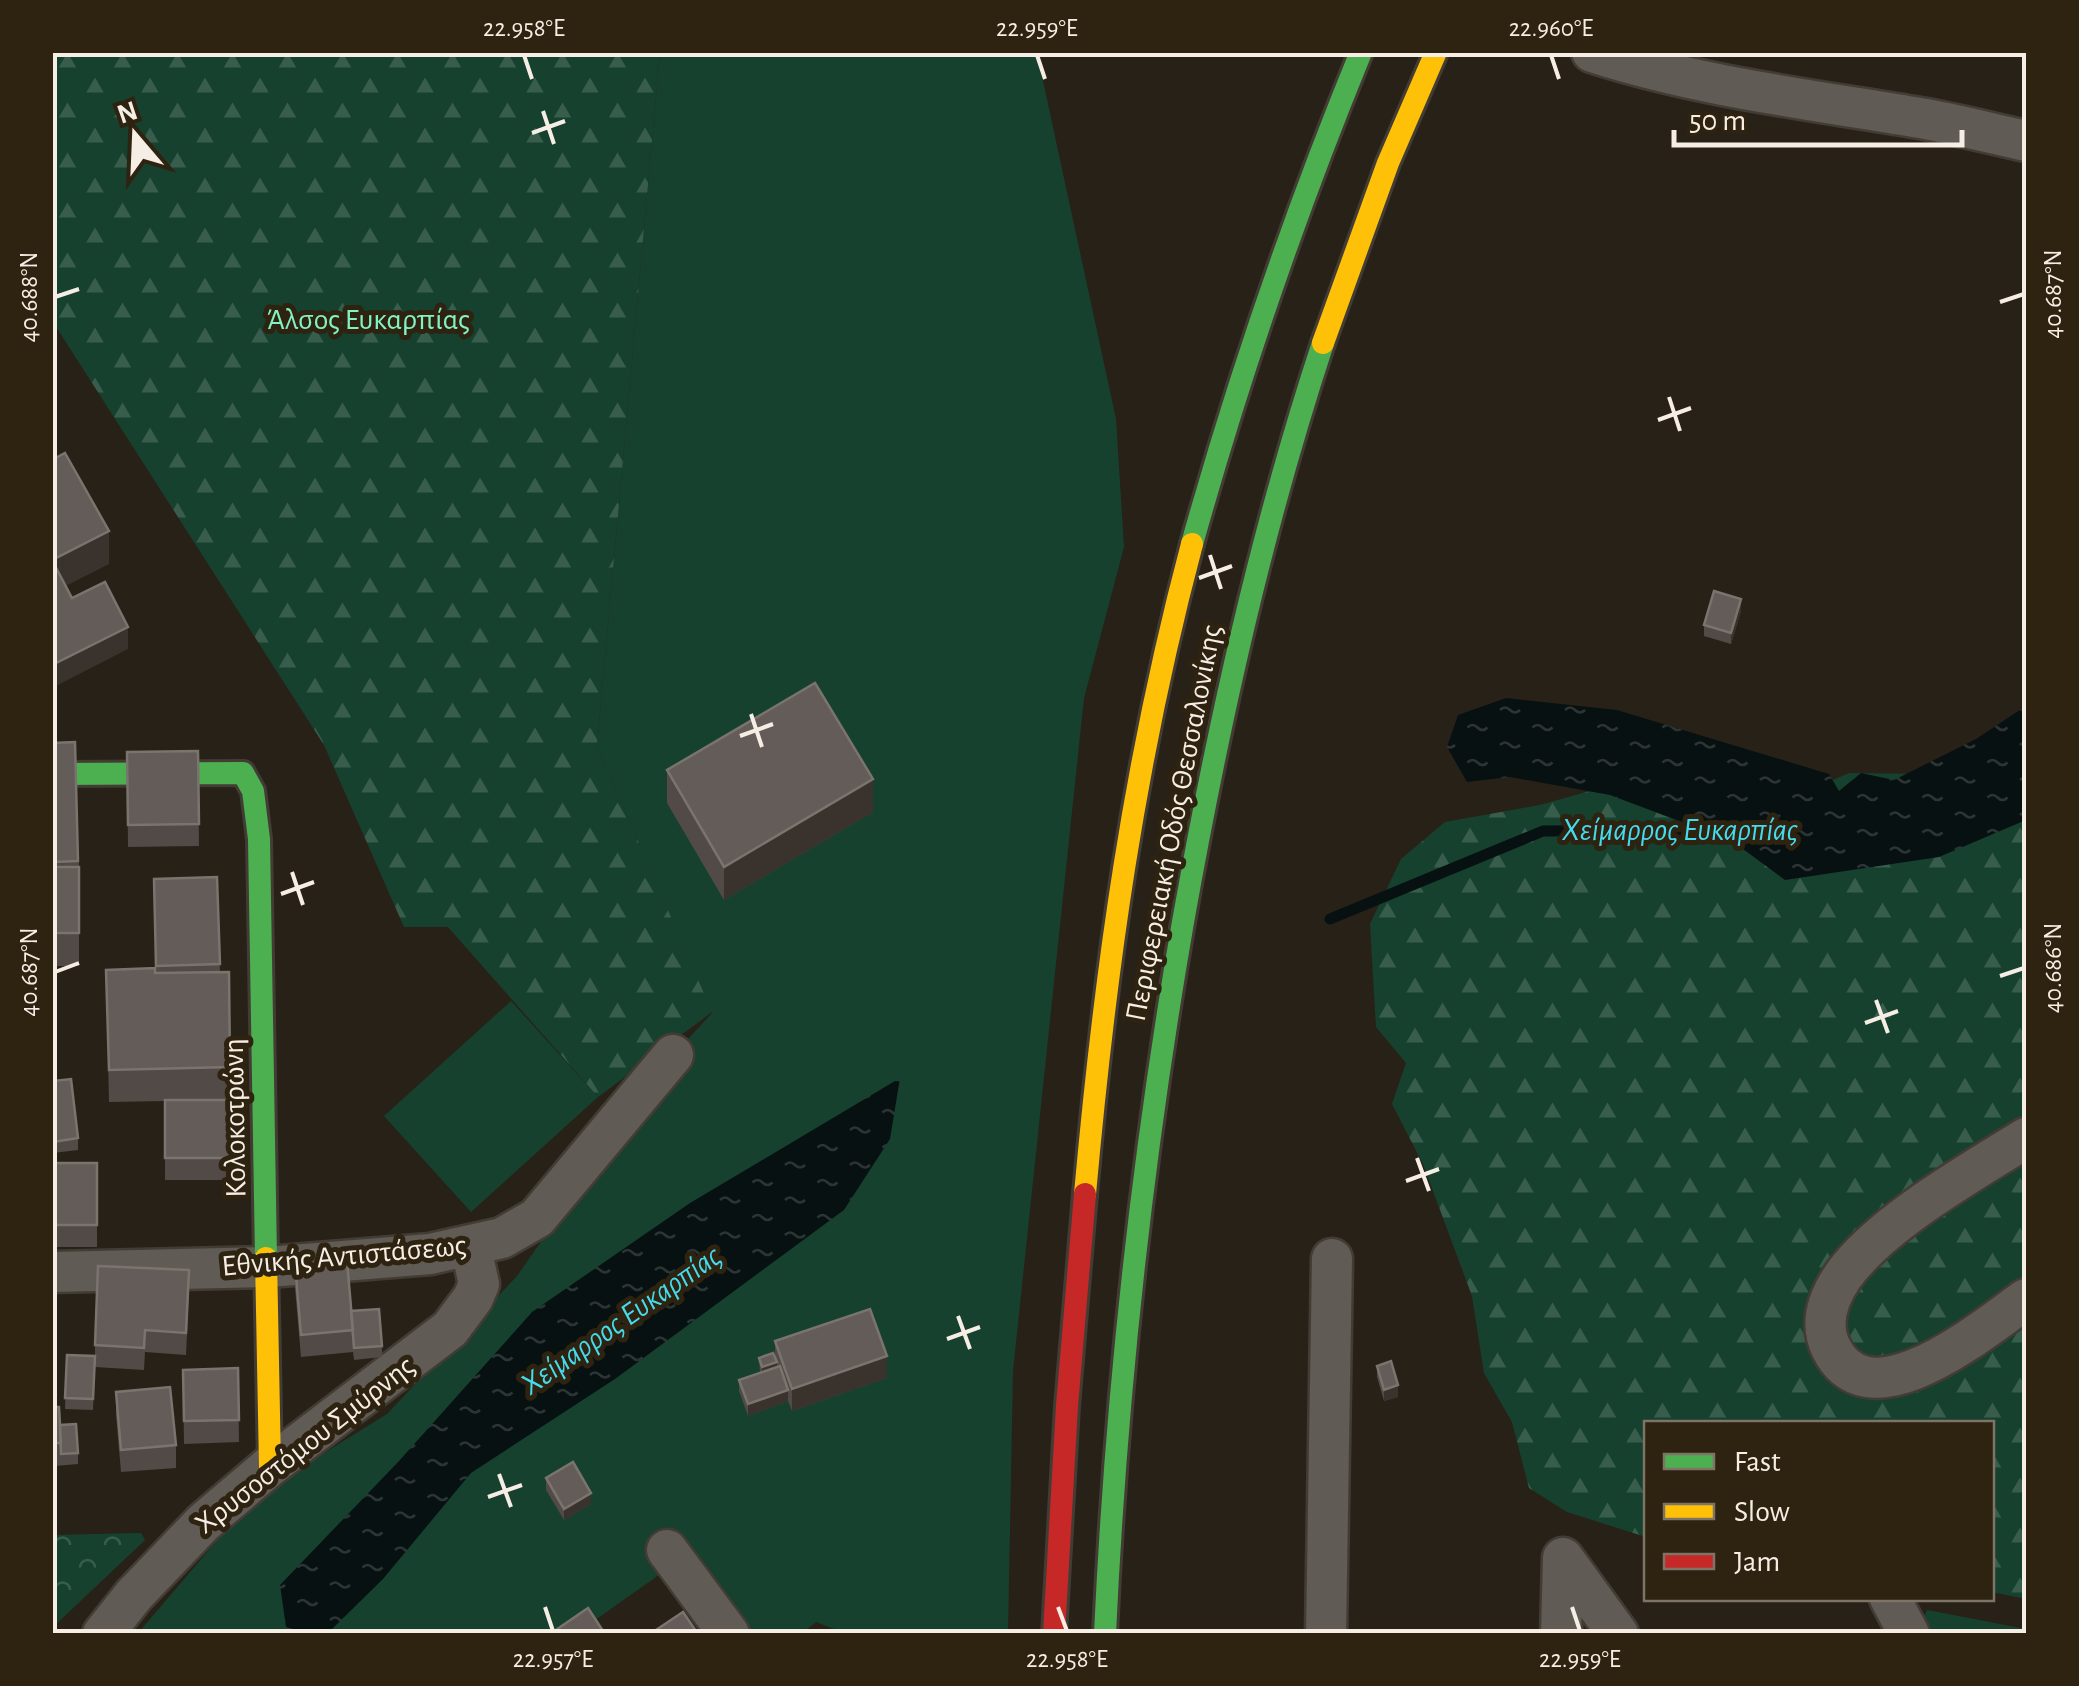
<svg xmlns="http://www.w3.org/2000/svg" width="2079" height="1686" viewBox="0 0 2079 1686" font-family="'Alegreya Sans',sans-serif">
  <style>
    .green { fill: #16412f }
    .forest { fill: url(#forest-firs) }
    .park { fill: url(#park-crowns) }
    .water { fill: url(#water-ripples) }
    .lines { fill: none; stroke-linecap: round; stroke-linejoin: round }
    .stream { stroke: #071112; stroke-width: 11 }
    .street-casing { stroke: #423c35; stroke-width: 45 }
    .fast-casing { stroke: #423c35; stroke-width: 28 }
    .slow-casing { stroke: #423c35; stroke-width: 28 }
    .jam-casing { stroke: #423c35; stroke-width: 28 }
    .street { stroke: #605b54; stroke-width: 40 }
    .fast { stroke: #4caf50; stroke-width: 22 }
    .slow { stroke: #ffc107; stroke-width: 22 }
    .jam { stroke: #c62828; stroke-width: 22 }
    .wall { fill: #514a47 }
    .shaded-wall { fill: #39322d }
    .building { fill: #635c58; stroke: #7a736e; stroke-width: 2.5 }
    .ticks { fill: none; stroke: #f6eee4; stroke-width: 4 }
    .labels { text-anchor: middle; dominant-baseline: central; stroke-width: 10; stroke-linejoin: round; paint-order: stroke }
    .park-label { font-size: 30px; fill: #82f2c1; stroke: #2e2211 }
    .street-label { font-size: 30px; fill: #f6eee4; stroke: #2e2211 }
    .water-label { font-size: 32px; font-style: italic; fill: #45dbee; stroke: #2e2211 }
    .neatline { fill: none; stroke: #f6eee4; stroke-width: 4 }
    .ticks-label { font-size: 25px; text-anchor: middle; fill: #f6eee4 }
  </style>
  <defs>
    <pattern id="forest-firs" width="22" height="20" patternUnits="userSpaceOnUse" patternTransform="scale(2.5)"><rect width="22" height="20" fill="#16412f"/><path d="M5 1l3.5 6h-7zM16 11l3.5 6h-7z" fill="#385d4d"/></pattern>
    <pattern id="park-crowns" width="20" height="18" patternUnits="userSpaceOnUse" patternTransform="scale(2.5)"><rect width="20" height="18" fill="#16412f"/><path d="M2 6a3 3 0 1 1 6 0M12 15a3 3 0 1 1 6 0" fill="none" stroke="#385d4d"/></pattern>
    <pattern id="water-ripples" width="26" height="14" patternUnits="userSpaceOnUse" patternTransform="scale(2.5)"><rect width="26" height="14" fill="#071112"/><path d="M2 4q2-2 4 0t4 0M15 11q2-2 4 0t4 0" fill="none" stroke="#2c3434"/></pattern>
  </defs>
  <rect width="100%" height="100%" fill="#282117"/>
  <path class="green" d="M660,53H1037L1116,419L1124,547L1084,698L1013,1371L1008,1633H844L816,1622L802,1633H704L663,1572L577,1633L143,1634L139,1632L255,1496L387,1414L517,1276L666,1063L712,1013L597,746Z
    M511,1001L598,1097L471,1212L384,1116Z
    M1927,1610L2026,1629V1633H1923L1919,1628Z"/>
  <path class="forest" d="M53,53H660L597,746L712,1012L598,1097L448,927H404L324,745L53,322Z
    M1711,757L1822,785L1849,773L1920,774L2026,759V1599L1992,1592V1424H1646V1537L1567,1512L1529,1488L1512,1422L1484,1373L1472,1296L1423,1164L1392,1104L1406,1063L1376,1027L1370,924L1401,859L1445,822L1540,805Z"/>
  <path class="park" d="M141,1533L145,1540L53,1627V1535Z"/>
  <path class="water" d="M1506,698L1617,710L1829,774L1839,791L1861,773L1894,780L1976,739L2026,706V820L1939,857L1785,880L1732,841L1610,795L1510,777L1467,782L1447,747L1458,715Z
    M900,1078L890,1139L844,1210L615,1379L471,1473L383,1579L328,1633H307L286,1627L280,1585L399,1461L532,1312L690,1203Z"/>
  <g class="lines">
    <path class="stream" d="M1330,919L1543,831L1719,830"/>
    <g class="street-casing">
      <path id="street" d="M1592,52C1697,86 1806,99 1914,117C1952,123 1989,133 2026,141
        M2026,1138C1971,1172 1880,1224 1843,1276C1828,1298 1819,1323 1831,1348C1869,1426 1983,1329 2026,1299
        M52,1272L268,1267L430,1254L502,1238L537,1218L673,1055
        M667,1550L729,1634
        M1563,1558L1618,1634
        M1890,1598L1909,1634
        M103,1634L134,1595L203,1523L270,1466L450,1329L473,1298L479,1284L471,1248
        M1326,1634L1332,1259
        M1561,1634L1563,1558"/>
    </g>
    <g class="fast-casing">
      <path id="fast" d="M1192,544C1239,376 1295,213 1361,52
        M52,774L243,773L253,791L259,839L266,1258
        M1105,1634C1116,1395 1142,1158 1183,922C1218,726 1261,531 1323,343"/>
    </g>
    <g class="slow-casing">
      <path id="slow" d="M1323,343L1388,163L1436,52
        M1085,1194C1105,971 1134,762 1192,544
        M266,1258L270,1466"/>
    </g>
    <g class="jam-casing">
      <path id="jam" d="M1054,1634L1067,1406L1085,1194"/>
    </g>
    <use href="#street" class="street"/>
    <use href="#fast" class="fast"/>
    <use href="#slow" class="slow"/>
    <use href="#jam" class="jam"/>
  </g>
  <path class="wall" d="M1741,611L1731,644L1704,636V625Z
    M75,742L79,867V966H52V743Z
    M198,751L199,846L128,847L127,752Z
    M667,770L873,812L724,900L667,803Z
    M217,877L220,972L230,1067L232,1180H165V1101L109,1102L106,970L156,973L154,901Z
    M52,1081L78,1138V1150L53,1153Z
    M52,1163H97V1247H52Z
    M295,1265L351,1311L382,1346V1357L354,1360L353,1352L301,1357L295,1288Z
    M189,1292L186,1355L145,1352L144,1370L95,1367V1345Z
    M775,1341L887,1378L792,1411L788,1401L748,1416L739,1391V1380L760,1373L759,1358L775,1359Z
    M67,1355L95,1356L93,1410L65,1409Z
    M1377,1366L1398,1397L1384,1401L1377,1377Z
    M238,1368L239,1442L184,1444L183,1370Z
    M116,1392L176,1445V1468L121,1472L116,1415Z
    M52,1407L60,1425L78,1453V1464L55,1466V1494H52Z
    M546,1478L591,1504L564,1520L546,1490Z"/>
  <path class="shaded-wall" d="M109,531V564L56,591V558Z
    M1741,599V611L1731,644V633Z
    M128,627V649L52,688V665Z
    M873,779V812L724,900V867Z
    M887,1356V1378L792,1411V1389Z
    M777,1362V1373L762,1378V1367Z
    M1398,1385V1397L1384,1401V1390Z
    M788,1390V1401L748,1416V1404Z
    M591,1493V1504L564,1520V1509Z"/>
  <path class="building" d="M65,453L109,531L56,558L52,550V460Z
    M52,560L72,598L105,582L128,627L52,665Z
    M1714,591L1741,599L1731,633L1704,625Z
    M815,683L873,779L724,867L667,770Z
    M75,742L78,861L52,862V743Z
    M198,751L199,824L128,825L127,752Z
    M52,867H79V933H52Z
    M217,877L220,964L156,966L154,879Z
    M155,968V973L229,972L230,1067L109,1070L106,970Z
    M71,1079L78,1138L53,1142L52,1081Z
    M165,1100H230L232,1158H165Z
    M52,1163H97V1225H52Z
    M347,1261L353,1330L301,1335L295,1265Z
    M98,1266L189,1270L186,1333L145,1330L144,1348L95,1345Z
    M379,1309L382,1346L354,1348L351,1311Z
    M870,1309L887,1356L792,1389L775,1341Z
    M773,1353L777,1362L762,1367L759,1358Z
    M67,1355L95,1356L93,1399L65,1398Z
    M1391,1361L1398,1385L1384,1390L1377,1366Z
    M780,1366L788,1390L748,1404L739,1380Z
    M238,1368L239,1420L184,1421L183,1370Z
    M170,1387L176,1445L121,1450L116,1392Z
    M52,1407H59L61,1443H54L55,1472H52Z
    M76,1424L78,1453L61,1454L60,1425Z
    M573,1462L591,1493L564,1509L546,1478Z
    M588,1608L605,1634H550Z
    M683,1612L698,1634H650Z"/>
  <path class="ticks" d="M524,55L532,79M1037,55L1045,79M1551,55L1559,79M543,111L554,144M532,133L565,121M55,297L79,289M2000,302L2024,294M1669,397L1680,431M1658,420L1691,408M1210,555L1221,589M1199,578L1232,566M751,714L762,747M740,736L773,724M292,872L303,905M281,894L314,882M55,972L79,963M2000,976L2024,968M1876,1000L1888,1033M1865,1023L1898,1011M1417,1158L1429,1191M1406,1181L1439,1169M958,1316L970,1349M947,1339L980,1327M499,1474L511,1507M488,1497L522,1485M545,1607L553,1631M1058,1607L1067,1631M1572,1607L1580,1631"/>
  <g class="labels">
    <g class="park-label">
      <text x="368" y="320">Άλσος Ευκαρπίας</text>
    </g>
    <g class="street-label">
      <text transform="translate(1174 823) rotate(-79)">Περιφερειακή Οδός Θεσσαλονίκης</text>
      <text transform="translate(235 1118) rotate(-91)">Κολοκοτρώνη</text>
      <text transform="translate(344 1256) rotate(-5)">Εθνικής Αντιστάσεως</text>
      <text transform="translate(305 1445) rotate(-38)">Χρυσοστόμου Σμύρνης</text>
    </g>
    <g class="water-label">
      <text x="1680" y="830">Χείμαρρος Ευκαρπίας</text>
      <text transform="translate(621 1320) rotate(-35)">Χείμαρρος Ευκαρπίας</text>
    </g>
  </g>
  <rect width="2079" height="1686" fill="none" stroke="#2e2211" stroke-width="110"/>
  <rect x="1644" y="1421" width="350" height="180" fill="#2e2211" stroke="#7e7465" stroke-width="2.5"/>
  <rect x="1664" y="1454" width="50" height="15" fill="#4caf50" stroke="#7e7465" stroke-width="2.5"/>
  <text x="1734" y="1471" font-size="30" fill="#f6eee4">Fast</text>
  <rect x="1664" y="1504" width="50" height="15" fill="#ffc107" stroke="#7e7465" stroke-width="2.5"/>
  <text x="1734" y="1521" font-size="30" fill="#f6eee4">Slow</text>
  <rect x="1664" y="1554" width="50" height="15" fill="#c62828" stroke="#7e7465" stroke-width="2.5"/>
  <text x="1734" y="1571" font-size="30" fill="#f6eee4">Jam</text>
  <g transform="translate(135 135) rotate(341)" stroke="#2e2211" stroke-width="8" paint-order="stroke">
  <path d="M0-8L18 38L0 25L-18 38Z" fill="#f6eee4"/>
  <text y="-15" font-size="28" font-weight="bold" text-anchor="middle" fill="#f6eee4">N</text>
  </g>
  <path d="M1674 130v15h288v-15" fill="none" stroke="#f6eee4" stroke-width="5"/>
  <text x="1689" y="130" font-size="30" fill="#f6eee4" stroke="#2e2211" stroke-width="8" paint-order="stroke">50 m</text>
  <rect x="55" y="55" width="1969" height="1576" class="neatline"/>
  <g class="ticks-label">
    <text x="524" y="36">22.958°E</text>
    <text x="1037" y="36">22.959°E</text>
    <text x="1551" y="36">22.960°E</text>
    <text transform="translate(2052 294) rotate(-90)" y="9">40.687°N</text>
    <text transform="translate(28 297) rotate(-90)" y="9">40.688°N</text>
    <text transform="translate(2052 968) rotate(-90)" y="9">40.686°N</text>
    <text transform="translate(28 972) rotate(-90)" y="9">40.687°N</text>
    <text x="553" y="1667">22.957°E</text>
    <text x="1067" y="1667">22.958°E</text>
    <text x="1580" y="1667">22.959°E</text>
  </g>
</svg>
